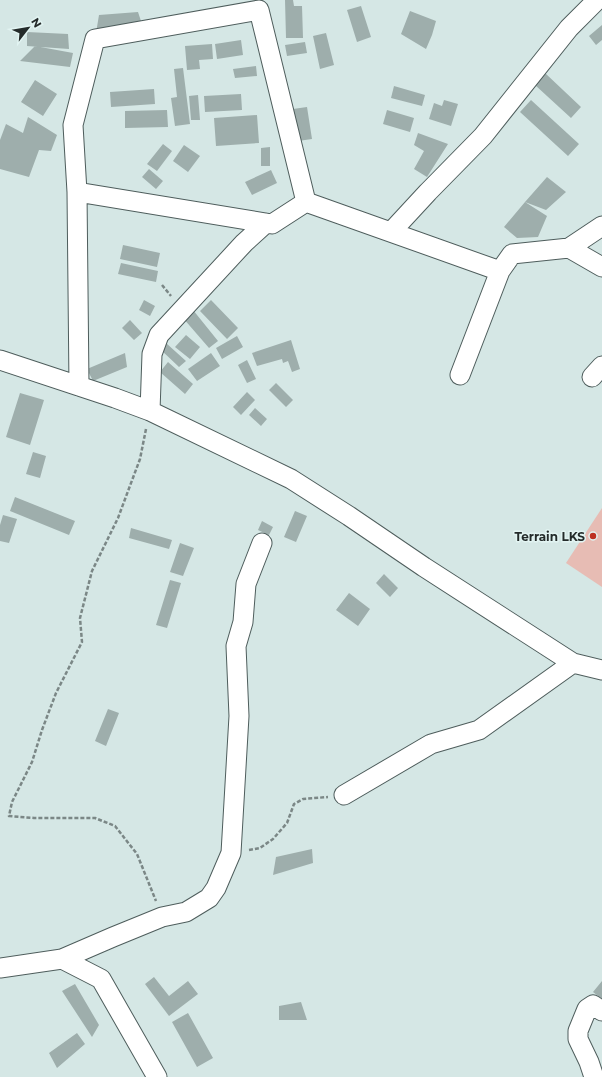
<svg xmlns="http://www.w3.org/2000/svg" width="602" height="1077" viewBox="0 0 602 1077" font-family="Montserrat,sans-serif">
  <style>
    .green { fill: #e7bcb4 }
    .building { fill: #9eaeac }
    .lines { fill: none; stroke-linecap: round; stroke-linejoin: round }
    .minor-casing { stroke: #4e5d5c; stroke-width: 21 }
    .path { stroke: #7b8786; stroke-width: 2.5; stroke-dasharray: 4 2; stroke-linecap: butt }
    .minor { stroke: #fff; stroke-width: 19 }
    .poi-dot { fill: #bd3022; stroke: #e2f4f2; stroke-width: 1.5 }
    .labels { text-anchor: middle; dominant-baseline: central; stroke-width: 3; stroke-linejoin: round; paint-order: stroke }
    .poi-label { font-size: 12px; font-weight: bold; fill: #242b2a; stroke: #e2f4f2; text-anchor: end }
  </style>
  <rect width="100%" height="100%" fill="#d5e7e5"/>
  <path class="green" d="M602,508V587L566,563Z"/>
  <path class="building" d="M285,0H293L294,6H302L303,38H286Z
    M361,6L371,37L357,42L347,10Z
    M410,11L436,21L432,35L426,49L401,34Z
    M138,12L144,30L95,39L99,15Z
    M602,25V40L596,45L589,36Z
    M27,32L68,34L69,49L27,46Z
    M326,33L334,65L320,69L313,36Z
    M241,40L243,55L217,59L215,44Z
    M305,42L307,53L287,56L285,45Z
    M212,44L213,59L199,60L200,69L187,70L185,46Z
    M35,46L73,53L70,67L20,61Z
    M256,66L257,76L235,78L233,69Z
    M183,68L190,124L175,126L171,98L177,97L174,69Z
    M545,73L581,107L571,118L535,85Z
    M35,80L57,94L43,116L21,102Z
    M394,86L425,95L422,106L391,98Z
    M154,89L155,104L111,107L110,92Z
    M241,94L242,110L205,112L204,96Z
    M198,95L200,120H191L189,96Z
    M444,100L458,104L451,126L429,119L434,103L442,106Z
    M531,100L579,144L568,156L520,112Z
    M307,107L312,139L298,141L293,109Z
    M167,110L168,127L125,128V111Z
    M387,110L414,118L410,132L383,124Z
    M257,115L259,143L216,146L214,118Z
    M28,117L57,135L51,151L39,150L29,177L0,169V140L6,124L23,133Z
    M418,133L448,144L427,177L414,169L424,151L414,145Z
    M163,144L172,151L157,171L147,164Z
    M184,145L200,156L188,172L173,161Z
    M270,147V166H261V148Z
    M149,169L163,181L156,189L142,177Z
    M271,170L277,183L252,195L245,182Z
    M547,177L566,192L546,210L525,202L547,216L538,237L517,238L504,227L525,202Z
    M123,245L160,253L157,267L120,259Z
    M121,263L158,271L156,282L118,274Z
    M144,300L155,306L150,316L139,310Z
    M211,300L238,328L227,339L200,311Z
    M193,310L218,341L209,348L183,318Z
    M130,320L142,333L134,340L122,328Z
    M186,335L200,347L190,359L175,347Z
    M237,336L243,347L222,359L216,348Z
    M291,340L300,369L292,372L288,361L283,363L282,359L257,366L252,353Z
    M166,343L186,361L179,367L160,349Z
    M125,353L127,367L93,381L87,369Z
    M211,353L220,366L197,381L188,369Z
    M247,360L256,379L247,383L238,365Z
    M168,362L193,384L185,394L160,372Z
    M276,383L293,400L286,407L269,390Z
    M247,392L255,400L241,415L233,407Z
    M20,393L44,400L30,445L6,437Z
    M255,408L267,419L261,426L249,415Z
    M33,452L46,456L40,478L26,474Z
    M15,497L75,521L69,535L10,511Z
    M295,511L307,516L296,542L284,537Z
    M3,515L17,519L9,543L0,541V525Z
    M262,521L273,527L269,535L258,530Z
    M131,528L172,540L169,549L129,538Z
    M180,543L194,548L183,576L170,572Z
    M384,574L398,588L390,597L376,583Z
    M170,580L181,583L167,628L156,625Z
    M349,593L370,609L358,626L336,610Z
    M108,709L119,713L106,746L95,741Z
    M312,849L313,863L273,875L276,857Z
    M154,977L169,996L188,981L198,994L169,1016L145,984Z
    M602,981V999L593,992Z
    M75,984L99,1025L92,1037L62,991Z
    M301,1002L307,1020H279V1006Z
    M188,1013L213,1058L197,1067L172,1022Z
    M77,1033L85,1044L57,1068L49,1053Z"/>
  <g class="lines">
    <g class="minor-casing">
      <path id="minor" d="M77,192L73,125L95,39L259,10L306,202
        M391,232L428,192L483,136L569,28L597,0
        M569,248L602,226
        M0,360L115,398L150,411L291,479L349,516L424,567L573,663L602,670
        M460,375L500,271
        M592,377L602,366
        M79,386L77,192L272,224L306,202L500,271L512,254L569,248L602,267
        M150,411L152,354L159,335L244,243L266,223
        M344,795L431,744L479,730L573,663
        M62,959L101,979L157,1077
        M0,968L62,959L113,937L162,917L186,912L209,898L216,888L231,853L239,716L236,646L243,622L246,584L262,543
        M594,1077L589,1062L578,1039V1031L587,1009L593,1005L602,1011"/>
    </g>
    <path class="path" d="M162,285L171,296
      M146,429L140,459L118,518L92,571L80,618L82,642L56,693L42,730L32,762L12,802L9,816L34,818H95L115,826L137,854L156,901
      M249,850L260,848L273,839L287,823L294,804L303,799L328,797"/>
    <use href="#minor" class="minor"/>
  </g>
  <circle class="poi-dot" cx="593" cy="536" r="4"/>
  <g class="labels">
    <g class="poi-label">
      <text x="585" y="536">Terrain LKS</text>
    </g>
  </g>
  <g transform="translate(28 28) rotate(59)" stroke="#e2f4f2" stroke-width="3" paint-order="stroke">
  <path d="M0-3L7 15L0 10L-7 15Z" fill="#242b2a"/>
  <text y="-6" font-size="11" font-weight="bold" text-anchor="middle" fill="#242b2a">N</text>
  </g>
</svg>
